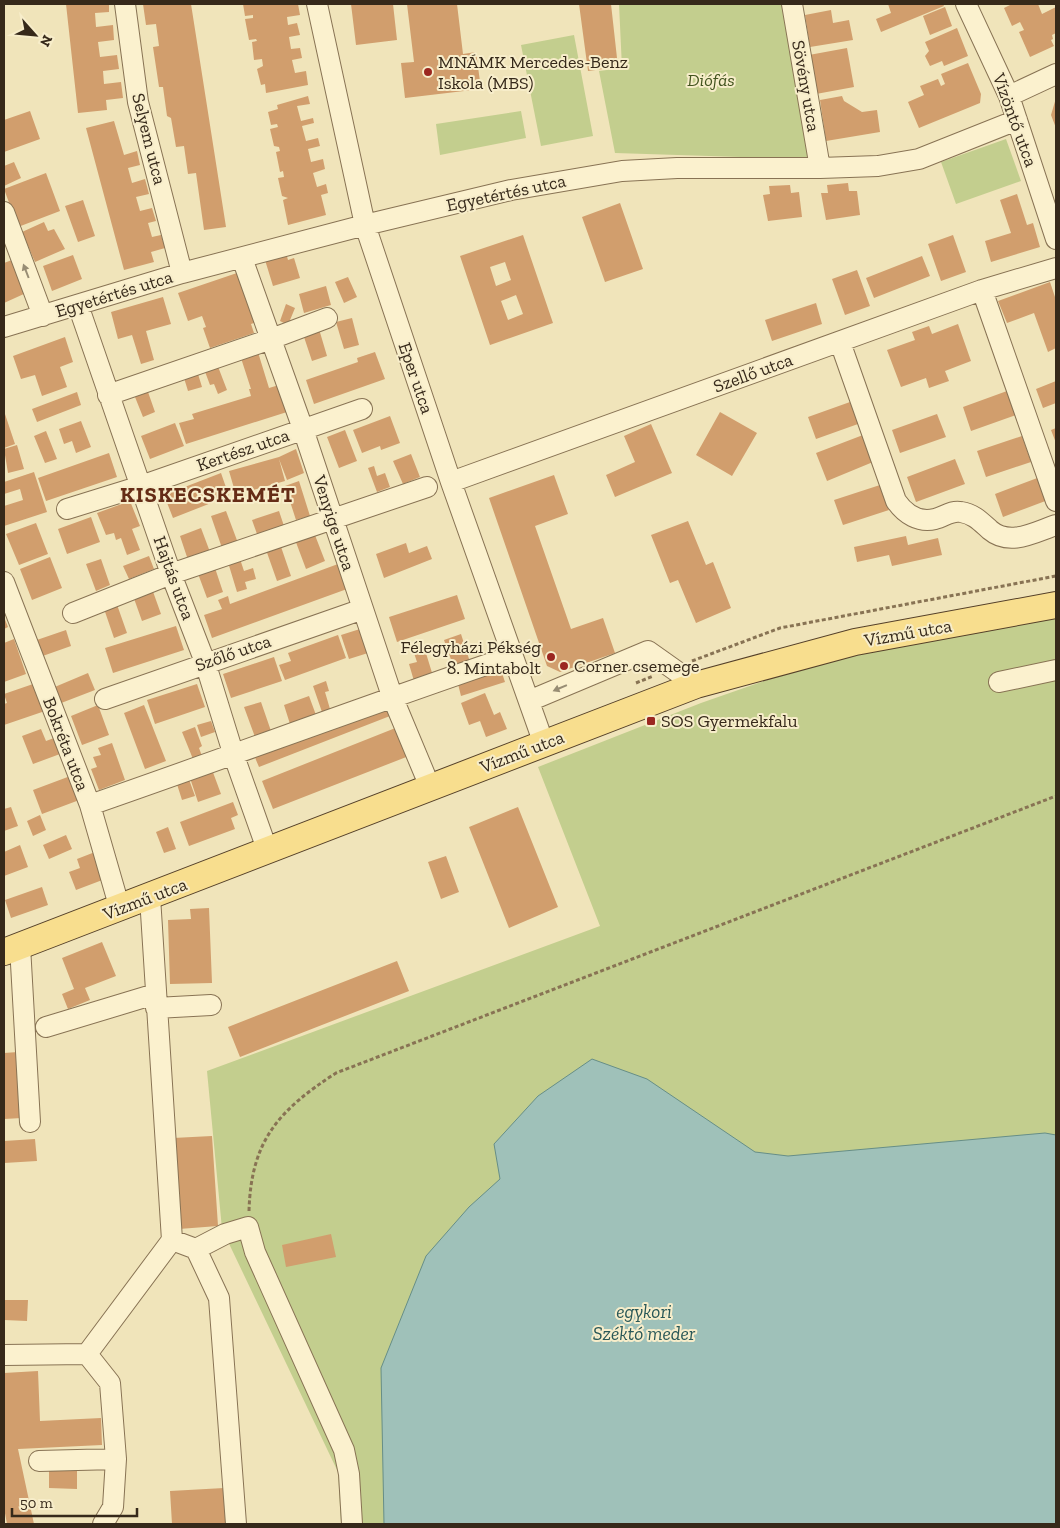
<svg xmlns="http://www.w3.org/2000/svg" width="1060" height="1528" viewBox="0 0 1060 1528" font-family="'Zilla Slab',serif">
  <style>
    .green { fill: #c3ce8e }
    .water { fill: #9fc1b9; stroke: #668e87 }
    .building { fill: #d19e6d; fill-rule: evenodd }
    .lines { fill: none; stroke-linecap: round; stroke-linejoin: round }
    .minor-casing { stroke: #887354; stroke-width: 22 }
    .major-casing { stroke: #554029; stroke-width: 28 }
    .path { stroke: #887354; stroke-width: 3; stroke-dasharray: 4 2.5; stroke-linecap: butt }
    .minor { stroke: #fbf1ce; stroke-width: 20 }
    .major { stroke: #f8de8e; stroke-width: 26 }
    .oneway { fill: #988d74 }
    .poi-dot { fill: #9b2720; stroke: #f7edca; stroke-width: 2 }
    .labels { text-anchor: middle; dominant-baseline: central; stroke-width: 4; stroke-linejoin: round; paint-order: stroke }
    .poi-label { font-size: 18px; fill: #36291a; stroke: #f7edca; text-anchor: start }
    .park-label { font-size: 18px; font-style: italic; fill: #43541f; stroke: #f7edca }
    .street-label { font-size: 18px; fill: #36291a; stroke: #f7edca }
    .water-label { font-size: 19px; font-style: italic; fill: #285757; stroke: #f7edca }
    .district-label { font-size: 22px; font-weight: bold; letter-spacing: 1px; fill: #652c16; stroke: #f7edca }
  </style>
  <rect width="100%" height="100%" fill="#f0e4ba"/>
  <path class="green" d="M619,4H786L808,159L615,153L599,71L622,68Z
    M574,35L593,136L541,146L521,45Z
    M521,111L526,138L440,155L436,124Z
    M1006,139L1021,181L956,204L941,162Z
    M1056,613V1524H341L338,1472L222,1229L207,1071L600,926L538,767L701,703L844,653Z"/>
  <path class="water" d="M592,1059L647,1079L755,1152L788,1156L1045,1133L1056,1135V1524H384L381,1368L426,1256L469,1207L500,1179L494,1144L538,1096Z"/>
  <path class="building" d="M66,4H109V12L95,13L96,27L113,25L114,40L98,42L100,57L117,55L119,69L103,71L104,84L121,82L123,98L106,100L107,110L78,113Z
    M143,4H191L226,227L204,230L196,173L188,174L184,146L176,147L171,118L167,116L163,87H159L153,47L159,46L156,24L146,25Z
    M243,4H298L300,15L287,17L288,25L297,23L300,35L289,37L291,49L300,48L302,58L292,60L295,73L306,71L308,85L266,93L265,84L261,85L257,69L263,66L262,59L254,60L252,42L257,41L256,39L249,40L245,19L253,18V15L245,16Z
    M351,4H393L397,40L356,45Z
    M407,4H457L463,54L476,52L481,89L405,98L401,63L414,62Z
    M579,4H611L618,67L588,71Z
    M888,4H943L944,6L881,32L876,19L891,13Z
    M1012,4H1038L1042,14L1056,7V33L1052,35L1053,39L1051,40L1054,46L1030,57L1019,32L1024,30L1020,22L1012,26L1004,8Z
    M945,7L952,26L930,35L923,16Z
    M831,10L833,23L849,20L853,40L810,47L805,15Z
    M957,28L968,56L944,66L942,61L930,66L925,56L929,51L925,42Z
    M847,48L854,87L816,94L809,55Z
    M968,63L981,94L980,103L919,128L908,102L924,95L920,86L938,79L941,86L945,84L941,74Z
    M308,96L310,104L297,106L301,121L313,118L314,123L302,126L306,141L318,138L320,146L308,149L311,162L323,159L325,169L313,173L317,187L326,184L328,193L321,195L326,215L288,225L283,200L288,198L282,196L278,178L284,177L283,171L280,172L276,152L280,151L279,147L274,146L270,129L278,127L277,124L271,125L268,112L278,109L277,105Z
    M842,96L844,101L862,112L877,110L880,132L826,141L820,100Z
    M1056,98V128L1051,115Z
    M30,111L40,139L4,152V120Z
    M114,121L124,155L137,151L140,165L128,168L132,183L145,179L149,194L136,197L140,211L152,208L156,221L148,223L152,237L161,235L165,248L151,252L154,262L124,270L86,128Z
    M14,162L21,178L4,186V166Z
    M46,173L60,211L18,227L4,189Z
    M848,183L849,191H857L860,215L826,220L821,193H828L827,185Z
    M790,185L791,193L799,192L802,217L768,221L763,195L770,194L769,186Z
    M1017,194L1027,225L1033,223L1040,247L991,262L985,241L1011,233L1000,200Z
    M83,200L95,236L78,242L65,206Z
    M620,203L643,269L605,282L582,217Z
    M44,222L48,231L54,229L65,249L35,262L22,232Z
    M523,235L553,323L490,345L460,256ZM505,262L511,280L496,286L490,267ZM516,295L523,314L508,320L501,301Z
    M953,235L966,272L941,281L928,244Z
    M286,253L288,260L294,258L300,278L273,286L265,260Z
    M73,255L82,279L52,291L43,266Z
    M922,256L930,276L874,298L866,278Z
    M12,260L26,293L4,303V263Z
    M857,270L870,306L845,315L832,279Z
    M237,273L246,300L252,298L259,321L251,324L254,333L210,348L203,328L206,327L202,316L188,321L178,293Z
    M348,277L357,297L344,303L335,282Z
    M1050,282L1056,300V348L1048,352L1034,313L1007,323L998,301Z
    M326,286L331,305L304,313L299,294Z
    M163,297L171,324L146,331L154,360L141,364L132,335L118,339L111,312Z
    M816,303L822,324L772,341L765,320Z
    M286,304L295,308L288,325L280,321Z
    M352,318L359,345L344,349L336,322Z
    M958,324L971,361L945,371L949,381L929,388L926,378L901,387L887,350L915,340L912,332L929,326L932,334Z
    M319,329L327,356L312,361L303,334Z
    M65,337L73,362L60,367L67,387L42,396L35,375L21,379L13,356Z
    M257,349L269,388L279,385L287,412L186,444L179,423L194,419L192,414L251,396L249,389H251L240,355Z
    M375,352L385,379L314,404L306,380L358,362L357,358Z
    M217,364L227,390L218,394L214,384L210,385L204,369Z
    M198,374L202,387L188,391L184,378Z
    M1056,381V403L1043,408L1036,389Z
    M1007,391L1016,415L971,431L963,407Z
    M77,392L81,405L37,422L32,409Z
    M148,392L155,412L143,417L135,397Z
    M850,402L858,424L816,439L808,417Z
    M4,411L15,444L4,448Z
    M720,412L757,433L732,476L696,455Z
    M937,414L946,437L900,453L892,430Z
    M390,416L400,443L381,450L380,446L362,453L353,430Z
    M81,421L91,447L76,453L72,441L64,444L59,429Z
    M175,423L184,446L150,459L141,436Z
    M651,424L672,473L615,497L606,475L635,462L624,436Z
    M1056,428V443L1051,430Z
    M345,430L357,461L339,468L327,437Z
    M46,431L57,459L45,463L34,436Z
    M863,435L873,462L827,481L816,453Z
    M1022,436L1031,462L986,477L977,451Z
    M17,445L24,469L8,473L4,449Z
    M296,449L304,473L287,480L279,459L285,481L236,495L229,471L279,457Z
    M109,453L117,477L46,501L38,478Z
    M411,454L420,477L403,484L393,461Z
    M955,459L965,484L916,502L907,477Z
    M374,466L377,476L385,473L390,487L377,492L368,468Z
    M34,472L47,512L4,526V506L23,500L20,489L4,494V482Z
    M221,473L229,496L173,518L164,495Z
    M554,475L568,514L535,526L571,629L603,618L615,653L560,672L547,666L489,498Z
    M1040,477L1048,500L1003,517L995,494Z
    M299,481L310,516L296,520L285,486Z
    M880,485L889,510L843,525L834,500Z
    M130,501L140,526L132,529L140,550L127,555L121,538L116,540L114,533L106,535L97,513Z
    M226,511L238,543L222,548L211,516Z
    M279,511L284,526L257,534L252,520Z
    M91,517L100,542L67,554L58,529Z
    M688,521L706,565L713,562L731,608L696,623L678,580L670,583L651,535Z
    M36,523L48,554L19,565L6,534Z
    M201,528L210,552L188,560L180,536Z
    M313,530L325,561L306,569L294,537Z
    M906,536L908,545L938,538L942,555L892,566L889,555L857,562L854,547Z
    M279,541L291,576L277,581L265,547Z
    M406,543L409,553L427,546L432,559L384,578L376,554Z
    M149,556L154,569L129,579L123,566Z
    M239,556L244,571L253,568L256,579L245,582L247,589L237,592L227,559Z
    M50,557L62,588L32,600L20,569Z
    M101,559L110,585L96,591L86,564Z
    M338,564L347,589L212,638L204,615L222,609L218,600L228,596L230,604Z
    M214,565L223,592L207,598L197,571Z
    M151,586L161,614L142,621L132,593Z
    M457,595L465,619L397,642L389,617Z
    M115,599L127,633L114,638L102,603Z
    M4,617L8,627L4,629Z
    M176,626L184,650L113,673L105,648Z
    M360,629L368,653L349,659L341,635Z
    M66,630L71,646L37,658L31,642Z
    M461,634L470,662L454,668L444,640Z
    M338,635L346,658L285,680L279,665L291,661L288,653Z
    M14,639L26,674L4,682V643Z
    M425,650L433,676L414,681L409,664L417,662L414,653Z
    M274,657L282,681L231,698L223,674Z
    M500,667L505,682L461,696L457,680Z
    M88,673L95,690L56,705L50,689Z
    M326,681L329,691L325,692L330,709L322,712L313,686Z
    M36,683L45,711L4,725V704L7,703L4,694Z
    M197,684L205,707L155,724L147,700Z
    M485,693L494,715L500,712L507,729L486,737L480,721L469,725L461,703Z
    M309,696L316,715L290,724L284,705Z
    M261,702L271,731L255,737L244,707Z
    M384,702L390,716L259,767L253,753Z
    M98,705L109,735L82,745L71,716Z
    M144,705L166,761L145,769L124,713Z
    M211,721L215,732L201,737L197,725Z
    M403,725L414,754L273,809L262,781Z
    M195,727L202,746L199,748L202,756L193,759L182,732Z
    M41,729L46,741L54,738L60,754L33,764L22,736Z
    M112,743L125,780L99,790L91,769L97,767L93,757L101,755L98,748Z
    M211,767L221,794L198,802L189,775Z
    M187,774L195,796L182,800L175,778Z
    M73,775L82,799L42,814L33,790Z
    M233,802L238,815L231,818L235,829L189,846L180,822Z
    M11,807L18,826L4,831V809Z
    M518,807L558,907L509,928L469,827Z
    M40,815L46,830L33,836L27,821Z
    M168,827L176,849L164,853L156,832Z
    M66,835L72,849L49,859L43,845Z
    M20,845L28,867L4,876V852Z
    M95,852L105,879L76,890L69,872L80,868L77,859Z
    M446,856L459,892L441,899L428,862Z
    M42,887L48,905L11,918L5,900Z
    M209,908L212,983L170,984L168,920L191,919L190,909Z
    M102,942L116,976L85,988L90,1000L68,1009L62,994L74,989L62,958Z
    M397,961L409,991L240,1057L228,1027Z
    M18,1052L22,1118L4,1119V1053Z
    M212,1136L218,1226L179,1229L173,1138Z
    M35,1139L37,1161L4,1163V1141Z
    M331,1234L336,1257L286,1267L282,1245Z
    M4,1300H28L27,1321L4,1320Z
    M38,1371L40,1421L101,1418L102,1445L18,1449L34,1524H7L4,1508V1373Z
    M49,1466H77V1489L49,1488Z
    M224,1488L226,1524H172L170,1491Z"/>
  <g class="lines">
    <g class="minor-casing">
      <path id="minor" d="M125,4L138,102L182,273
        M317,4L365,225L451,482L544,744
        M792,4L820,168
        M966,4L1009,96L1056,239
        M1009,96L1056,74
        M4,212L43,316
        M242,258L303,429L392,696L430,787
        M982,290L1056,501
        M78,305L171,574L205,662L234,756L268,852
        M4,327L182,273L365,225L511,190L622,171L677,168H820L878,166L919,159L1017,120
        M840,342L896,501C905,514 919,523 935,519C944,517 951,510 961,512C974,514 981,522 990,530C1010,547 1035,532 1056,525
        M108,395L271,339L327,318
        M451,482L982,290L1056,268
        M67,509L141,486L362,409
        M4,582L90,805L120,909
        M73,613L171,574L427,487
        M999,682L1056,670
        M105,699L363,609
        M529,701L648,651L696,685
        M90,805C231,756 371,704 512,656
        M150,897L172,1240
        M20,946L30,1122
        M156,1008L211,1005
        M46,1027L155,994
        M196,1249L225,1234L248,1227L255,1252L344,1450L349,1474L352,1524
        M87,1354L110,1383L116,1459L113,1507L103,1524
        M4,1355L87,1354L172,1240L196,1249L219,1298L236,1524
        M39,1461L116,1459"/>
    </g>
    <g class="major-casing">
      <path id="major" d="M4,952L696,685L855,642L1056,605"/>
    </g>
    <path class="path" d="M692,661L780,628L1056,576
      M636,683L653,676
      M249,1211C251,1140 279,1110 336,1073L1056,796"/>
    <use href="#minor" class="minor"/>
    <use href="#major" class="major"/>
  </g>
  <defs><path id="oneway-solid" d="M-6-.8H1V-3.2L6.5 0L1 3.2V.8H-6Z" transform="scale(1.25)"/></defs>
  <g class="oneway">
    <use href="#oneway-solid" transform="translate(26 271) rotate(-111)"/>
    <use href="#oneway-solid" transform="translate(560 688) rotate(157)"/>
  </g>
  <g class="poi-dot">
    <circle cx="428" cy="72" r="5"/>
    <circle cx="551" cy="657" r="5"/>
    <circle cx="564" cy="666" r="5"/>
    <rect x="646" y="716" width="10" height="10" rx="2.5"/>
  </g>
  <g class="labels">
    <g class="poi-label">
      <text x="438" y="62">MNÁMK Mercedes-Benz<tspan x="438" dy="21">Iskola (MBS)</tspan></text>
      <text x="541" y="647" text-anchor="end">Félegyházi Pékség<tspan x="541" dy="21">8. Mintabolt</tspan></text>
      <text x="574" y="666">Corner csemege</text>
      <text x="661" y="721">SOS Gyermekfalu</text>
    </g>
    <g class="park-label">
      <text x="711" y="80">Diófás</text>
    </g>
    <g class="street-label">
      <text transform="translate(806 86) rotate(80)">Sövény utca</text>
      <text transform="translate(1015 120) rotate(70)">Vízöntő utca</text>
      <text transform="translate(149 139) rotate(76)">Selyem utca</text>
      <text transform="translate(506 193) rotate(-12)">Egyetértés utca</text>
      <text transform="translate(114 294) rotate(-17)">Egyetértés utca</text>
      <text transform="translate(753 373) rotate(-20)">Szellő utca</text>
      <text transform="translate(416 378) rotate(71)">Eper utca</text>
      <text transform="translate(243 450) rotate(-19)">Kertész utca</text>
      <text transform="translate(334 523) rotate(72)">Venyige utca</text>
      <text transform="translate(174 578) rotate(70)">Hajtás utca</text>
      <text transform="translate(908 633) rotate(-10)">Vízmű utca</text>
      <text transform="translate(233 653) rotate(-19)">Szőlő utca</text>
      <text transform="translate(66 744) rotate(69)">Bokréta utca</text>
      <text transform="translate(522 752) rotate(-21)">Vízmű utca</text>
      <text transform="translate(145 899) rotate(-21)">Vízmű utca</text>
    </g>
    <g class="water-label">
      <text x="644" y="1311">egykori<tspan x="644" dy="22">Széktó meder</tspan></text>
    </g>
    <g class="district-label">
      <text x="208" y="494">KISKECSKEMÉT</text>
    </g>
  </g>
  <rect width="1060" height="1528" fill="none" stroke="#36291a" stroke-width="10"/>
  <g transform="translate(35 35) rotate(117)" stroke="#f7edca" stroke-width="4" paint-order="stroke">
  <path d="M0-4L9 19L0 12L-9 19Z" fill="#36291a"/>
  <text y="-8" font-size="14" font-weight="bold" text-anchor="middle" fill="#36291a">N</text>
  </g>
  <path d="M12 1508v8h125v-8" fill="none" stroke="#36291a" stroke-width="2.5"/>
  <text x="20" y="1508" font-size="15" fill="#36291a" stroke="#f7edca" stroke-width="4" paint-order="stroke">50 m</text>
</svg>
